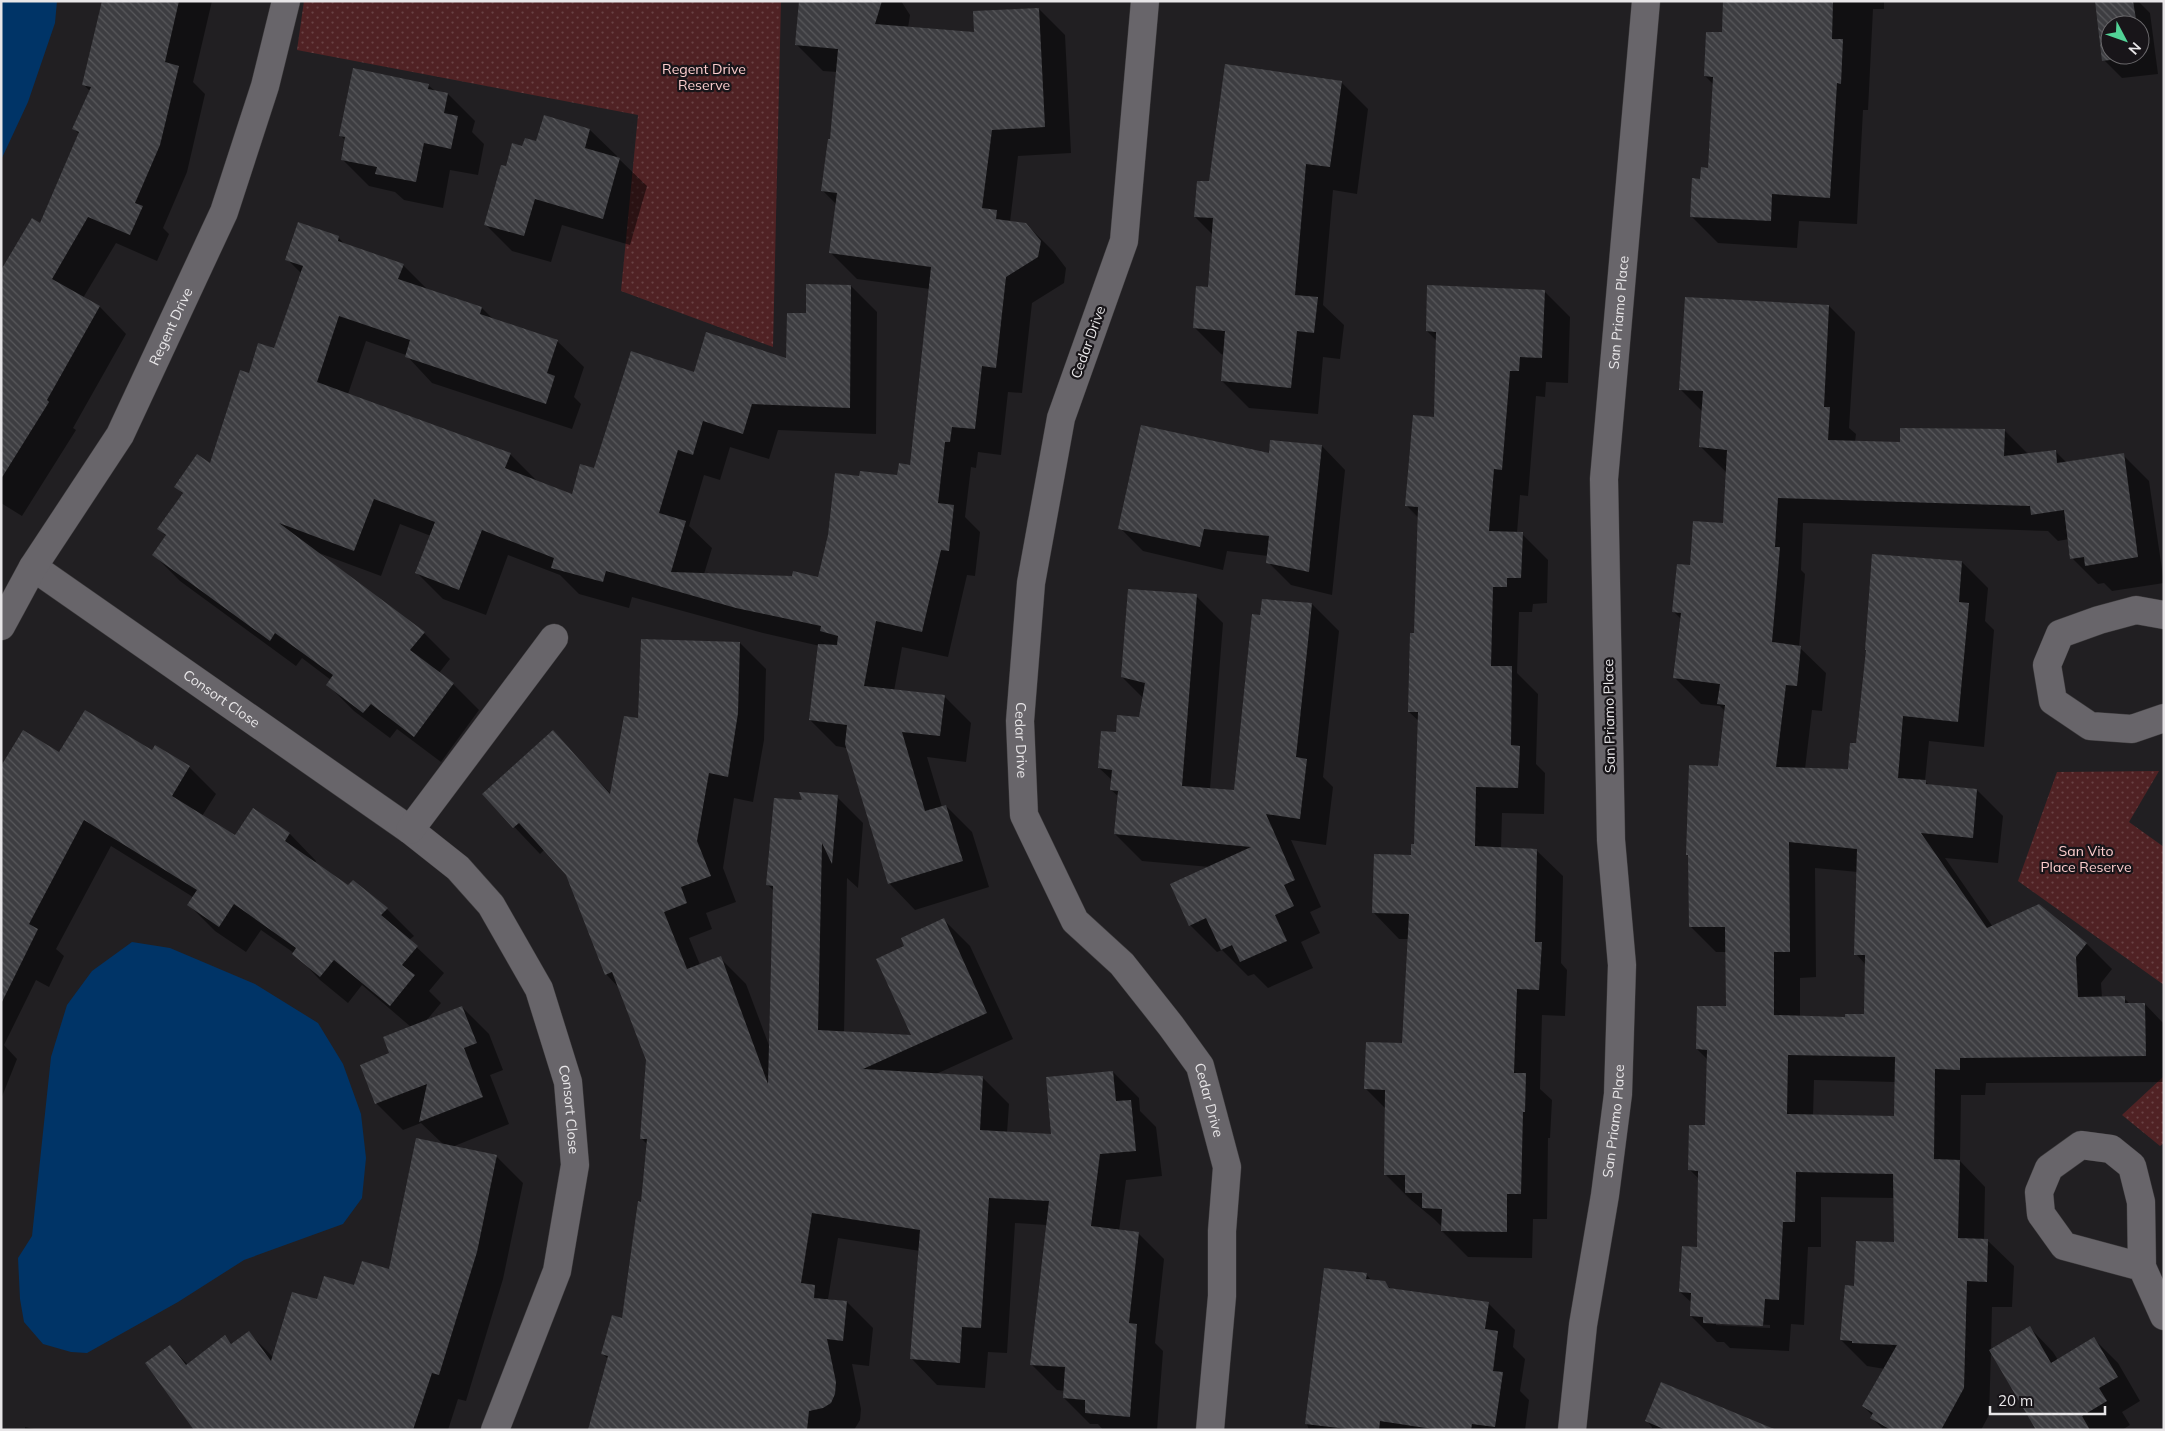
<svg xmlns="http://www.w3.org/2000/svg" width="2165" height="1431" viewBox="0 0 2165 1431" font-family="Mulish,sans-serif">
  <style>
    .grass { fill: url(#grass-dots) }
    .water { fill: #003467 }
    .shadow { fill: #0007; fill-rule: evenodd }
    .building { fill: url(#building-back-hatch); fill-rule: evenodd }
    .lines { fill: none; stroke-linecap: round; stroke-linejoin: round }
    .minor-casing { stroke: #3c3a3c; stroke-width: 29 }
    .minor { stroke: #68656a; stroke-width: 28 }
    .labels { text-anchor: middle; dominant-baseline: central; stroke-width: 4.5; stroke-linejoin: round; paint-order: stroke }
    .park-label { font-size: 14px; fill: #fccdcd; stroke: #181519 }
    .street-label { font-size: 14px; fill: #e8e6e8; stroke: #181519 }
  </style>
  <defs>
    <pattern id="grass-dots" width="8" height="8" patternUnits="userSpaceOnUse" patternTransform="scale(1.25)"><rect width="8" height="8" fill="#502224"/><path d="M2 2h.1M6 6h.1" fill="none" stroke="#694244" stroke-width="1.8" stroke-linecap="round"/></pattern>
    <pattern id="building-back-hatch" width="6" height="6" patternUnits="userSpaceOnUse" patternTransform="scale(1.25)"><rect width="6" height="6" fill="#3d3d41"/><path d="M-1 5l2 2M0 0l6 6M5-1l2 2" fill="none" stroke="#59595c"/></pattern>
  </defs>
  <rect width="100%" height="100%" fill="#211f22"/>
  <path class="grass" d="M304,1H781L773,347L621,291L638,115L297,50Z
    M2159,771L2129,822L2164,847V985L2018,881L2057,772Z
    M2164,1076V1143L2160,1146L2122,1115Z"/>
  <path class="water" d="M1,1H57L55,23L28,102L1,160Z
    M132,942L170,948L255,984L318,1023L343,1064L361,1114L366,1158L362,1198L343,1224L244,1260L178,1302L87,1353L71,1352L43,1344L24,1322L20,1299L18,1258L32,1236L51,1057L67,1005L92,971Z"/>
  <path class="shadow" d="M103,1H212L193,82L205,94L187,172L163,228L169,234L157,261L116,243L83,298L100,307L126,334L73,428L76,430L22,516L1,503V273L41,225L80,135L74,129L91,92L84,85Z
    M801,1H901L910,15L908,28L975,33L1039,9L1065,35L1071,153L1018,156L1010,222L1026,224L1053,251L1066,268L1064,283L1032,303L1022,393L1008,392L1001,455L978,452L976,468L971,467L965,517L980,532L975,576L967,575L948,657L902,647L894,691L945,697L971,723L966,762L927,757L942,807L946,806L972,832L989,887L915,910L889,883L847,748L836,746L810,720L820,646L763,633L632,597L629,608L579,594L560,575L508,555L486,615L443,599L417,573L431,536L400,524L381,576L319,553L424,633L450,659L439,673L453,684L479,710L441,762L397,729L390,738L354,711L328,685L331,680L302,658L296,666L180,581L154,555L166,536L158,529L183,494L176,487L211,465L250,374L275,350L302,274L287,259L338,237L345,245L403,265L428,290L482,308L494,320L557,341L584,367L574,397L581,404L572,429L432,383L406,355L366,341L348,394L510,454L536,480L573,495L595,469L695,373L787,360L807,314L851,286L877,312L876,434L778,430L769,459L730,447L720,480L704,475L689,526L712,548L704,574L819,578L860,477L898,476L912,466L930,289L857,279L830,252L837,205L822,190L831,141L837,72L823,71L797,45Z
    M1725,1H1884V9H1873L1868,110H1863L1857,224L1799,221L1797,248L1718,243L1691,216L1701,180L1709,169L1713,84L1705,76L1724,34Z
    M2096,1H2138L2150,13L2158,74L2122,78L2104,60ZM2110,25H2140V55H2110Z
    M1341,82L1368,109L1357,194L1333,190L1323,305L1344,325L1340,359L1323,357L1318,414L1249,408L1222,381L1224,355L1221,354L1194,327L1209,289L1213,235L1195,217L1210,183Z
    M428,85L435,91L448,94L475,121L472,132L484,144L478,175L450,170L443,208L404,200L395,192L369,186L342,159L346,141L340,135Z
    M590,130L617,156L616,158L620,160L647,186L630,245L562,225L551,262L512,251L485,224L506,167L523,147Z
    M1544,291L1570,317L1568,383L1546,382L1545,397L1536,396L1528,496L1520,495L1517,533L1522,534L1548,560L1547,603L1533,604L1532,612H1519L1517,673L1538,694L1536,764L1545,773L1544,814L1502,813L1501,849L1536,850L1563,876L1561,963L1567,970L1565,1016L1542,1015L1540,1089L1552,1100L1550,1138H1548L1547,1219H1533L1532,1258L1468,1257L1442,1231V1227L1434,1219L1411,1200L1385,1174L1386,1109L1366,1089L1404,1044L1409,939H1399L1373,912L1412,857L1415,845L1419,721L1409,712L1415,634L1419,518L1406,505L1435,418L1437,341L1427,331Z
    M1829,306L1855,332L1849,428L1856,434L1855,442L1901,443L2004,430L2028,454L2055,451L2067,463L2123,455L2149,481L2164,583L2112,591L2104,583L2098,584L2072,558L2069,539L2058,541L2048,531L1803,523L1801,570L1805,574L1799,647L1826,673L1822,711L1812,710L1805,769L1849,770L1857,745L1962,562L1988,588L1985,621L1994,630L1984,747L1929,741L1925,781L1930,786L1977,790L2003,816L1998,863L1945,858L1993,927L2087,944L2112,969L2101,983L2102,998H2124L2131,1005L2145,1004L2164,1024V1082L1986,1083L1985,1095H1961L1960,1161L1985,1187L1984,1240L1988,1241L2014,1266L2012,1307H1992L1991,1351L2030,1328L2053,1352L2058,1360L2094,1339L2118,1363L2140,1401L2122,1412L2130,1425L2122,1430H2037L1991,1351L1989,1415L1981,1430H1884L1872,1418L1873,1416L1863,1406L1885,1369L1867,1366L1841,1340L1856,1287L1895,1243L1894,1198L1821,1197V1247H1808L1804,1325L1791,1324L1789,1351L1730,1348L1724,1342H1717L1691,1316L1692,1303L1680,1292L1698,1249L1699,1179L1690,1170L1706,1126L1708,1060L1697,1049L1727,1008V952H1716L1690,926L1689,856L1687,855L1719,767L1725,711L1720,706L1701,704L1675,678L1682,620L1674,612L1691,566L1724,524L1727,473L1701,447L1703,412L1680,389ZM1815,868L1858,872L1856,954L1866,965L1865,1016L1847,1018L1800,1017V978L1816,977ZM1814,1080L1896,1082L1895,1117L1813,1116ZM1716,1322L1770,1325V1328L1716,1325Z
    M1322,446L1345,470L1332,595L1291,585L1268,562V556L1227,551L1223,570L1143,551L1120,528L1270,455Z
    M1196,596L1223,623L1210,789L1235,792L1262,616L1312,604L1339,631L1323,777L1333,787L1326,845L1291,840L1321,907L1310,912L1320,933L1301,942L1313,968L1268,988L1254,974L1248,976L1222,950L1217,952L1190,925L1210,867L1142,861L1115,834L1119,797L1111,790L1112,780L1099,768L1117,734L1140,719L1144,699L1122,677Z
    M740,643L766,669L764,740L753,802L734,798L723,868L736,902L706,913L712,929L689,938L700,965L720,958L746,984L770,1048L774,891L767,884L804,801L837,797L863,823L858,888L847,878L844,1033L913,1036L905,947L944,920L970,946L1013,1039L934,1075L983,1078L1009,1104L1007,1133L1053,1136L1113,1072L1139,1098L1140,1111L1156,1127L1162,1176L1126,1180L1119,1231L1138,1233L1164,1259L1155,1343L1163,1351L1157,1430H1103L1098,1424H1090L1064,1398L1065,1391L1057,1390L1031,1364L1047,1225L1015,1223L1007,1353L988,1352L985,1388L937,1385L911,1358L920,1251L838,1238L828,1299L847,1302L873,1328L869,1366L852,1364L861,1409L860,1420L854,1430H774L608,1359L602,1353L623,1320L642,1203L648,1145L641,1138L647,1060L620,989L606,974L567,874L545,849L540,854L483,794L553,732L611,794L640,720Z
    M152,752L189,767L216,794L202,816L235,836L253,809L290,834L316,861L315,863L349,887L387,909L414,936L409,940L444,973L429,991L441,1003L426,1021L462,1007L489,1034L503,1070L490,1075L509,1124L452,1147L496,1156L523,1183L503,1279L466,1401L458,1399L448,1430H196L170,1346L188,1365L225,1337L233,1345L249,1333L273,1357L317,1301L390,1271L444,1145L421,1123L403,1130L376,1103L391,1054L411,1027L362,985L348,1003L320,980L294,953L261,930L246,952L215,931L188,904L193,897L111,846L56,949L64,956L49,987L36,980L4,1045L17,1059L1,1099V778L60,754Z
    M1366,1274L1372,1281L1384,1282L1392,1290L1488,1303L1515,1330L1513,1347L1525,1359L1520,1391L1529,1400L1525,1430H1309L1307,1424Z
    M1646,1420L1766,1430H1651L1652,1427Z
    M25,1427L39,1430H25Z"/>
  <path class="building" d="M102,1H179L165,62L179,66L160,145L135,203L143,206L130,235L88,217L52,279L100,306L47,400L49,402L1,479V270L32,218L40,223L79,132L72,129L91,87L82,85Z
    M799,1H882L875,24L974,32L973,11L1039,8L1045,127L992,130L982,208L997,210L996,219L1026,223L1041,241L1038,257L1006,277L996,368L982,366L975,429L952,427L950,442H945L938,503L954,505L949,551L941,550L922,632L876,621L864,686L945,695L940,736L902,732L925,811L946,805L963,861L888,884L845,744L847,725L809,720L818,644L837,645L838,636L820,631L821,626L736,608L606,571L603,582L551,568L554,558L482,530L459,590L415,573L435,522L374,499L354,551L279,523L425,632L410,650L454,683L414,737L371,704L363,713L326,685L333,675L275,633L270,641L152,555L166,535L157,529L183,493L174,487L197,454L210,463L240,370L249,373L258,343L274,348L303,266L285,260L298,222L339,236L338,241L404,264L398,279L482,307L480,314L558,340L547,373L555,376L546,404L405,357L410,340L339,316L317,382L511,453L505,468L572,494L580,464L594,468L631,351L694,372L706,332L786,358L787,313H806V284L851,285L850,408L752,404L743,434L703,421L693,455L678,450L659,513L686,521L671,572L792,576L793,571L818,577L828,535L835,473L859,476L860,471L897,475L899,463L910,465L931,267L829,253L837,193L821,191L828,139H830L838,49L795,45Z
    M1723,1H1833L1832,39H1843L1841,84L1837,83L1830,198L1772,194L1771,221L1690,217L1692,178L1700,179L1701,167L1708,168L1713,77L1704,76L1706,32H1722Z
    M2095,1H2133L2137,25H2110V55H2140V51L2141,56L2102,61Z
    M1225,64L1342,81L1330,167L1306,164L1295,295L1318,297L1314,333L1297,331L1291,388L1221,381L1225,331L1193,328L1196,286L1208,287L1213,218L1194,217L1197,181H1209Z
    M353,68L429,84L428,89L448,93L444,113L458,116L451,149L424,143L416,182L375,174L377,167L341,160L345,137L339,136Z
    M544,115L590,129L585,148L620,158L603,219L535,199L524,236L484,225L501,165L506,166L512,143L522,146L525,138L536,141Z
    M1427,285L1545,290L1542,358L1520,357L1519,371H1510L1502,470L1494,469L1489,531L1523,532L1521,578H1507V587H1493L1491,666H1512L1511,745L1520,746L1518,788L1476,787L1475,846L1537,849L1535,942H1542L1539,990L1517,989L1514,1073H1526L1525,1112H1523L1521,1194H1507V1232L1441,1231L1442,1209L1422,1208V1193H1405V1175H1384L1385,1090L1364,1089L1366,1042L1402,1043L1409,914L1372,913L1374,854L1411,855V844H1414L1418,712H1408L1410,633H1414L1418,507L1405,506L1413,415L1434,417L1436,332L1426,331Z
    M1685,297L1829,305L1824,407H1830L1828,440L1900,442V428L2005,429L2004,456L2056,450L2057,463L2124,453L2138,557L2085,566L2084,557L2070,559L2064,510L2031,515L2030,506L1778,498L1775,547H1780L1772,642L1801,646L1797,686L1786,685L1776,767L1848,769L1850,743H1856L1866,650H1865L1872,554L1962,561L1959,602L1969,603L1958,722L1903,716L1898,778L1926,780V784L1977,789L1973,838L1921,833L1987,928L2039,904L2087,943L2076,957L2078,997L2125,996V1003H2145L2146,1056L1960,1058V1070L1935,1069L1934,1159L1960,1160L1958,1238L1988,1239L1987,1282L1967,1281L1964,1388L1941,1430H1891L1870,1418L1873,1413L1862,1406L1897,1345L1852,1343V1341L1840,1340L1845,1285L1854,1286L1856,1241L1894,1242L1893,1174L1796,1172L1795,1222H1783L1779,1300L1765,1299L1763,1326L1703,1323V1317L1690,1316L1691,1293L1679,1292L1682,1246L1697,1247L1698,1171L1688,1170L1689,1125H1705L1707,1050L1696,1049L1697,1006H1726L1725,927H1689L1688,855H1686L1689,765L1718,766L1725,705L1717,704L1720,684L1673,678L1681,613L1672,612L1677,564L1690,565L1693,521L1723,523L1727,450L1699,447L1703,391L1679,390ZM1789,842L1857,849L1854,955H1865L1864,1014H1845V1017L1774,1015V952H1790ZM1788,1055L1895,1057L1894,1116L1787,1114Z
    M1141,425L1269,453L1270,440L1322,445L1309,572L1266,563L1269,536L1204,529L1200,547L1118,529Z
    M1128,589L1197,594L1182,786L1234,790L1252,614L1260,615L1262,599L1312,603L1296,757L1307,759L1300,819L1266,814L1295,880L1284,885L1294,906L1275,915L1287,941L1240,962L1232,945L1221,950L1206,918L1189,926L1170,884L1251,847L1114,834L1118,791L1110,790L1112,770L1098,768L1101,731L1116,732L1117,715L1139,717L1145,683L1121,677Z
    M641,639L740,642L738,713L728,777L709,773L697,841L711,876L681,887L687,903L664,912L687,969L721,956L768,1084L773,886L766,885L774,798L802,800L799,792L838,795L832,864L822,843L818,1030L911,1035L876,959L904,946L901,938L944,918L987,1013L863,1069L983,1076L980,1130L1051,1134L1046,1077L1113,1071L1116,1101L1131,1100L1136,1151L1100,1154L1091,1226L1139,1232L1129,1323L1137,1324L1130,1417L1085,1413V1400L1063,1398L1065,1367L1030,1365L1049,1201L989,1198L981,1328L962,1327L960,1363L910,1359L920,1230L812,1213L801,1283L815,1285L814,1298L847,1301L843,1341L827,1339L836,1382L835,1394L831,1403L823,1408L809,1411L807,1430H588L608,1356L601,1354L612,1315L622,1318L638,1201L641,1202L647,1139H640L646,1060L612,972L605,975L566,875L519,823L513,828L482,794L553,730L610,794L624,716L638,718Z
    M85,710L152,750L155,745L190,766L172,796L235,835L253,808L290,833L285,841L348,885L353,880L388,908L381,915L418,946L402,965L415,975L390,1006L334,960L320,977L292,954L296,948L234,904L219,927L187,905L197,890L84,820L29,924L38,929L1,1004V766L23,730L59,752Z
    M462,1006L477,1043L464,1048L483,1097L419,1122L427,1084L375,1104L360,1065L389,1053L383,1037Z
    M416,1138L497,1155L477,1252L439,1375L432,1373L413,1430H194L145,1363L170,1345L186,1365L225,1335L231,1344L249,1331L271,1361L292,1292L317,1299L324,1276L354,1285L362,1261L389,1269Z
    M1324,1268L1367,1273L1366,1279L1385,1281L1389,1288L1489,1302L1485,1329L1498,1331L1493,1371L1503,1372L1495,1427L1472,1424L1471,1430H1439L1380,1421L1379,1430H1357L1305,1424Z
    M2030,1326L2051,1363L2094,1337L2118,1377L2099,1388L2107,1401L2082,1416L2090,1430H2036L1989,1350Z
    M1661,1382L1774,1429V1430H1666L1645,1421Z"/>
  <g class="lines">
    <g class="minor-casing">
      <g id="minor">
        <path id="s1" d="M1145,1L1124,241L1061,418L1031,583L1020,721L1024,815L1075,921L1122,964L1171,1026L1200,1066L1227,1167L1222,1231V1296L1210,1430"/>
        <path id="s2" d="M33,567L410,830L458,868L491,905L539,989L568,1082L575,1165L557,1271L495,1430"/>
        <path d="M2164,615L2136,610L2099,620L2060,634L2047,665L2053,701L2090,726L2132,729L2164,718"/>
        <path id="s3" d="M1,626L33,567L120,435L224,212L265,86L286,1"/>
        <path d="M410,830L554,638"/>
        <path d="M2142,1267L2064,1246L2041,1214L2039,1192L2049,1168L2081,1145L2111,1149L2132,1166L2141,1202L2142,1267L2164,1316"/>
        <path id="s4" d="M1572,1430L1583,1325L1605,1195L1618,1094L1622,965L1611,840L1604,479L1646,1"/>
      </g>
    </g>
    <use href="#minor" class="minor"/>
  </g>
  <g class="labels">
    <g class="park-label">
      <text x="704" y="69">Regent Drive<tspan x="704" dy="16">Reserve</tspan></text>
      <text x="2086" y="851">San Vito<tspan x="2086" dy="16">Place Reserve</tspan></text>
    </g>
    <g class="street-label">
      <text stroke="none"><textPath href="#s4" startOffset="1122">San Priamo Place</textPath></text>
      <text stroke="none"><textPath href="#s3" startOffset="345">Regent Drive</textPath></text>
      <text transform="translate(1088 342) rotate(-70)">Cedar Drive</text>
      <text stroke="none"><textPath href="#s2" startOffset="230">Consort Close</textPath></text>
      <text transform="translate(1609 716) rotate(-91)">San Priamo Place</text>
      <text stroke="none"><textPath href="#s1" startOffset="754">Cedar Drive</textPath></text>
      <text stroke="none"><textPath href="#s1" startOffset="1174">Cedar Drive</textPath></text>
      <text stroke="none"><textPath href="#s2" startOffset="792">Consort Close</textPath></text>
      <text stroke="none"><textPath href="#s4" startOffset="312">San Priamo Place</textPath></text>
    </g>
  </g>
  <rect width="2165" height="1431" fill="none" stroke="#e8e6e8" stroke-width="5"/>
  <g transform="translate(2125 40) rotate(131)"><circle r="24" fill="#181519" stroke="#6b696c"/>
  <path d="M0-4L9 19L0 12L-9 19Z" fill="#52d397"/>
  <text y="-8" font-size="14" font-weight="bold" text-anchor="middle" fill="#e8e6e8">N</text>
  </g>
  <path d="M1990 1406v8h115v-8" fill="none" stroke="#e8e6e8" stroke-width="2.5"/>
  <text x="1998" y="1406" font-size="15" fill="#e8e6e8" stroke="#181519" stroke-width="4" paint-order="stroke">20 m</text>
</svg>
